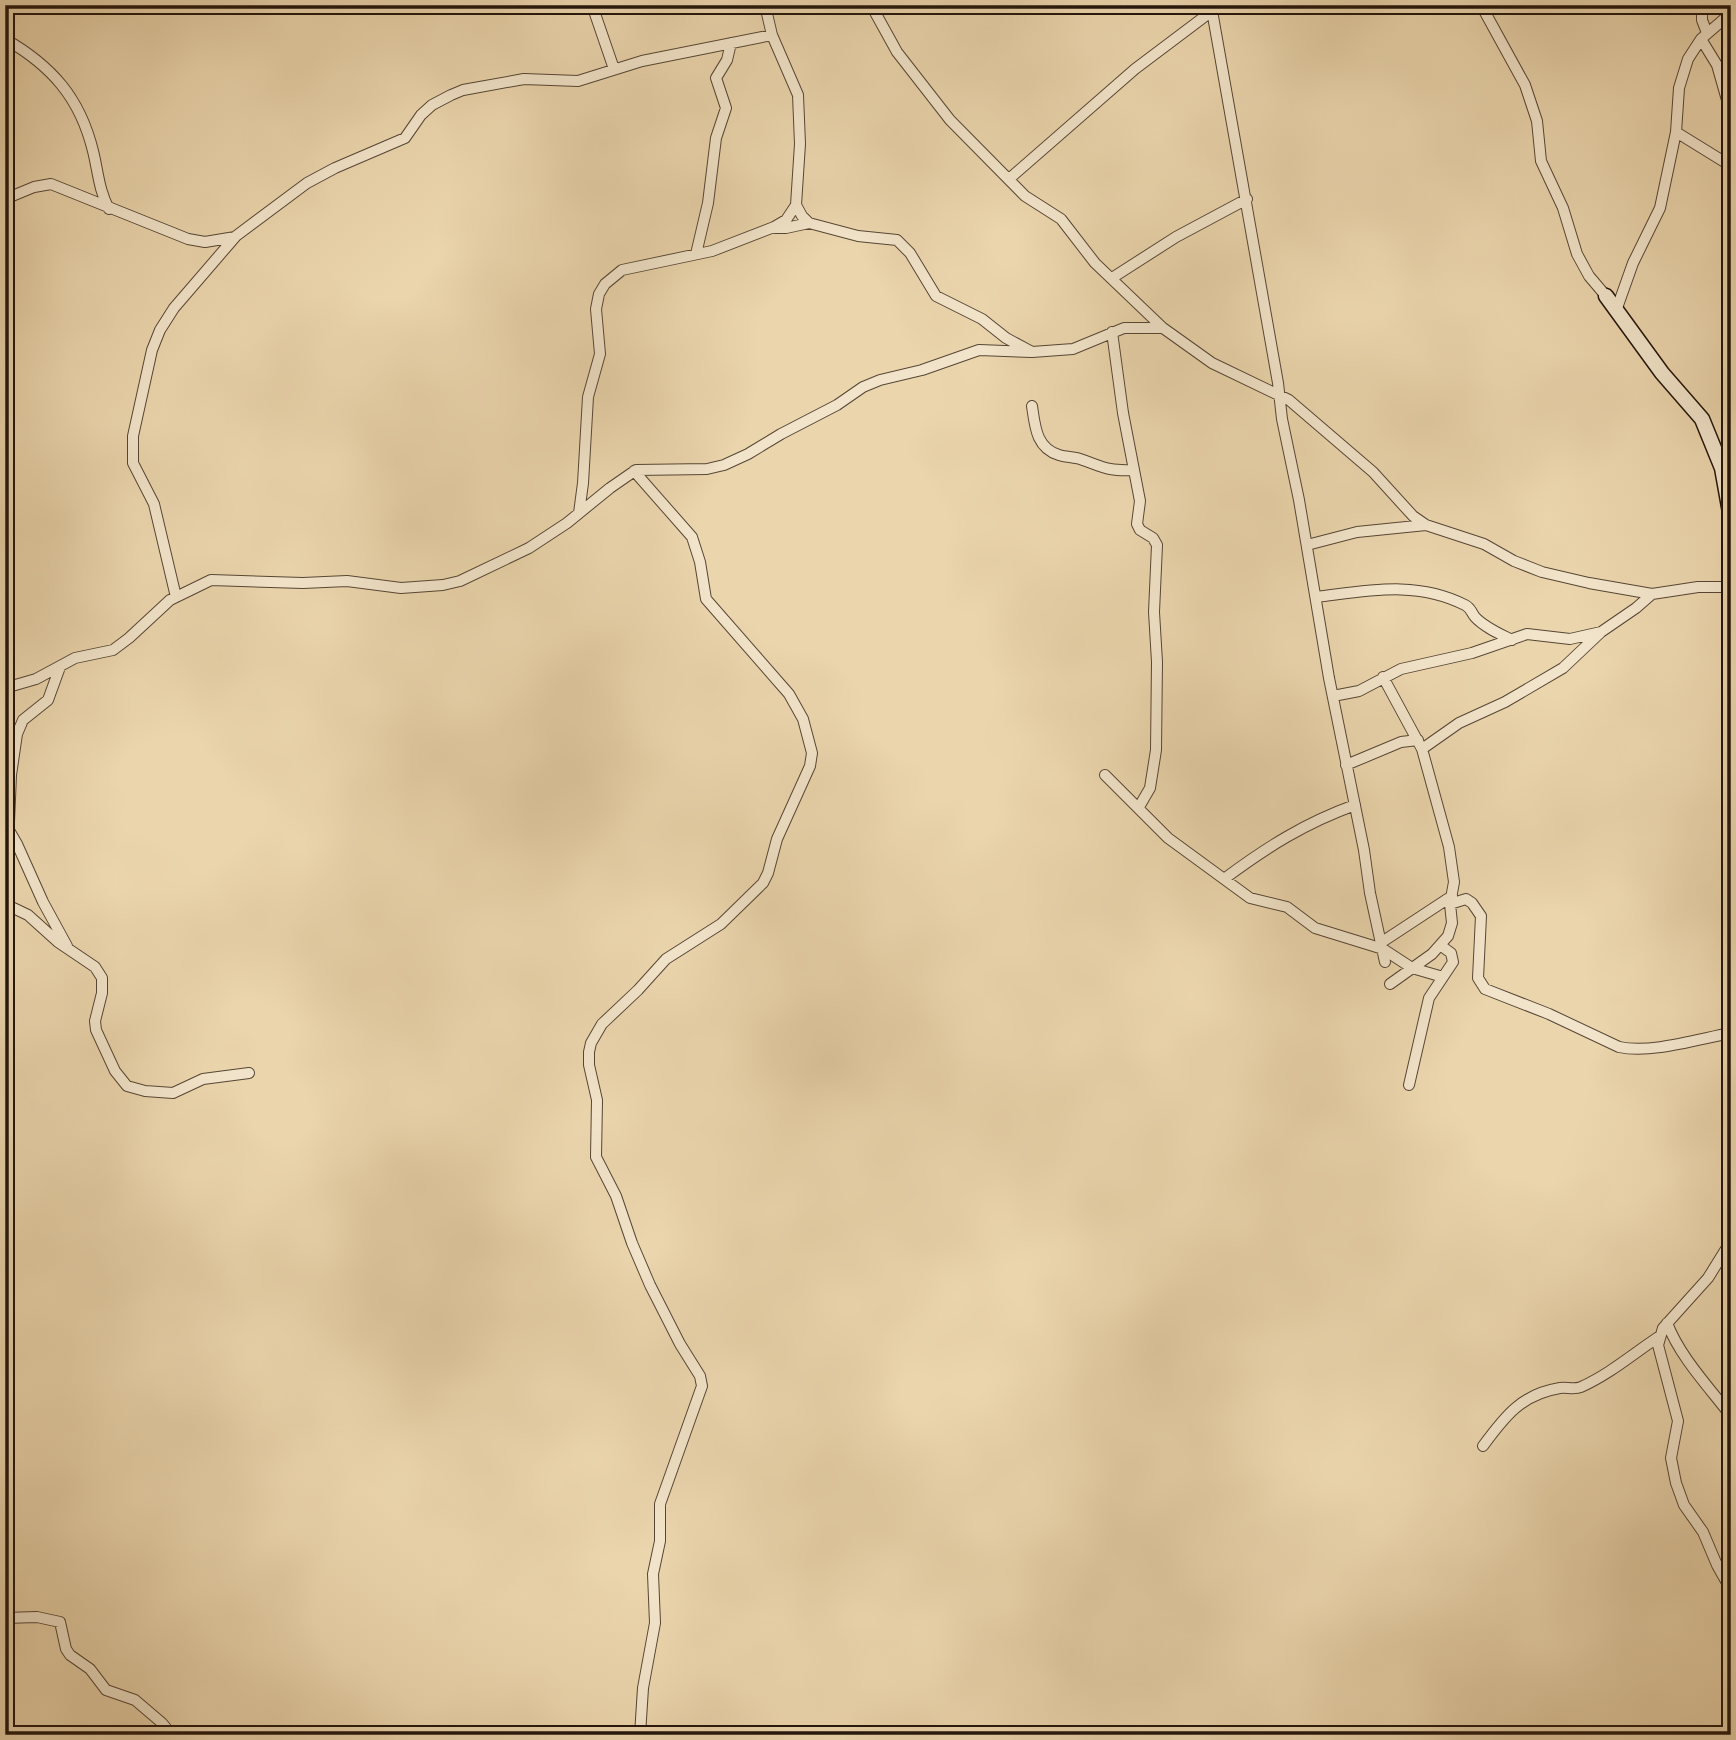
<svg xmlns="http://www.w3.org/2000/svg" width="1736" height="1740" viewBox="0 0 1736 1740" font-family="'IM FELL French Canon',serif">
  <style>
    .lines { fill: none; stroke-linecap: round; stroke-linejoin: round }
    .street-casing { stroke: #564634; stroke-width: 12 }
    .secondary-casing { stroke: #24160c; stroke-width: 17 }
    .street { stroke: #f2e4ca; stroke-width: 10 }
    .secondary { stroke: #f2e4ca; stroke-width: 14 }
  </style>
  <rect width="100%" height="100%" fill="#ebd5ad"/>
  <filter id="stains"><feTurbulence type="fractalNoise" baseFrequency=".00286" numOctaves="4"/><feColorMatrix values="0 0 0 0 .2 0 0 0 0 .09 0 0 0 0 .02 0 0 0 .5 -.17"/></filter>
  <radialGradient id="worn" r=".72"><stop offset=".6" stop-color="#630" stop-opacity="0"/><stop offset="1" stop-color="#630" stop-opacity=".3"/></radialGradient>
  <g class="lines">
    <g class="street-casing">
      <path id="street" d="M592,5L614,69
        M765,5L772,35L798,95L800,144L796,205L802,216L809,223L858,236L897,240L910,253L936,296L982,319L1006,338L1032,352L1073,349L1124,328H1163
        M871,5L897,52L950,120L1025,196L1061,219L1095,263L1163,328L1212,363L1289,400L1373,472L1413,516L1426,525L1484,544L1514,561L1542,572L1589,583L1652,594L1698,587H1731
        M1211,5L1278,383L1282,419L1299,500L1329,678L1364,850L1370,893L1385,962
        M1481,5L1525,85L1537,121L1541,161L1563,208L1577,254L1589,276L1606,296
        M1702,5V20L1707,33
        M5,39C52,66 80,98 93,151C98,171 99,191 109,209
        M1701,39L1717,65L1731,114
        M1676,132L1731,166
        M1009,179L1135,69L1212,11
        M5,199L34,187L51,184L188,239L205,242L235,237
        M775,228H786L809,223
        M696,254L708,203L716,138L726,108L716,78L727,60L731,43
        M1112,278L1176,237L1247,199
        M1617,308L1633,263L1660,208L1676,132L1679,88L1688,59L1701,39L1731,13
        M1112,332L1123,413L1140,501L1137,524L1140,530L1153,538L1157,545L1154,612L1157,662L1156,750L1150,788L1139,807
        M1032,406C1035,426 1036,448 1059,455C1065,457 1073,457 1080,459C1104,467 1106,471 1133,470
        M634,471L692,537L700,562L706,599L789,694L803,719L812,753L810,766L777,839L768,873L763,883L721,924L666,959L638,990L602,1024L591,1043L589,1052V1065L597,1100L596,1157L616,1196L632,1243L650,1285L680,1344L700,1376L702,1386L660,1504V1541L653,1574L655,1623L643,1688L640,1735
        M579,513L583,483L588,397L600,354L596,309L599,294L605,284L622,270L712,251L774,227L786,220L796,205
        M1307,545L1357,532L1426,525
        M176,597L154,504L133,463V436L152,350L160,330L174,308L236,236L307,183L335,168L405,138L421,115L432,105L451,95L463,90L524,79L578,81L642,61L772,35
        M1316,597C1367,591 1416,580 1465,605C1471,608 1471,612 1475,617C1484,627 1500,634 1512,640
        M1383,677L1422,749L1449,847L1454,882L1450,904L1452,923L1448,936L1432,954L1390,984
        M5,688L36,679L75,658L113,650L129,638L170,600L211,580L303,583L347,581L401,588L443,585L460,581L529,548L567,523L610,488L636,470L707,469L724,465L748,454L781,434L837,405L863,387L880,380L922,370L979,350L1032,352
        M1333,696L1359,691L1401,669L1472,653L1527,634L1570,639L1601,632
        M1422,749L1459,723L1505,702L1563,668L1601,632L1636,608L1652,594
        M1346,765L1401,742L1418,740
        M1105,775L1168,838L1250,898L1287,907L1315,928L1383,949L1412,968L1443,977
        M6,825L17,844L43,902L67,946
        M5,834L9,822L11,775L17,734L23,720L48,700L60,667
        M1224,879C1267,847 1305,823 1355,805
        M5,904L28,915L58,942L95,967L102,978V993L95,1021L96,1030L115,1071L127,1086L145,1091L173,1093L203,1079L249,1073
        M1450,904L1466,899L1472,903L1481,916L1478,978L1485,989L1549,1014L1619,1047C1651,1054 1698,1039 1731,1033
        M1382,942L1452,896
        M1409,1085L1429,998L1453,962L1451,953L1440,945
        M1731,1241L1708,1278L1663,1328L1658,1345L1678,1421L1671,1458L1676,1483L1684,1505L1703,1532L1717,1565L1731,1590
        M1667,1323C1680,1357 1709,1387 1731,1416
        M1483,1446C1505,1416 1522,1394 1560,1388C1567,1387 1574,1390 1581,1387C1610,1374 1634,1353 1660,1336
        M5,1618L37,1617L60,1622L66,1649L70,1655L90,1669L106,1690L135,1700L162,1723L172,1735"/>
    </g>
    <g class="secondary-casing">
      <path id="secondary" d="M1606,296L1662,373L1702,419L1722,468L1731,518"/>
    </g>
    <use href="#street" class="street"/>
    <use href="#secondary" class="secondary"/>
  </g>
  <rect width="1736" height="1740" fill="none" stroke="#ebd5ad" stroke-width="28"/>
  <rect x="7" y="7" width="1722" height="1726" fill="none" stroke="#24160c" stroke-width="3.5"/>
  <rect x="14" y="14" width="1708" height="1712" fill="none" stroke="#24160c" stroke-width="2"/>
  <rect width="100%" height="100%" filter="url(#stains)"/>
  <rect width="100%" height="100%" fill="url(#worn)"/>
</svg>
